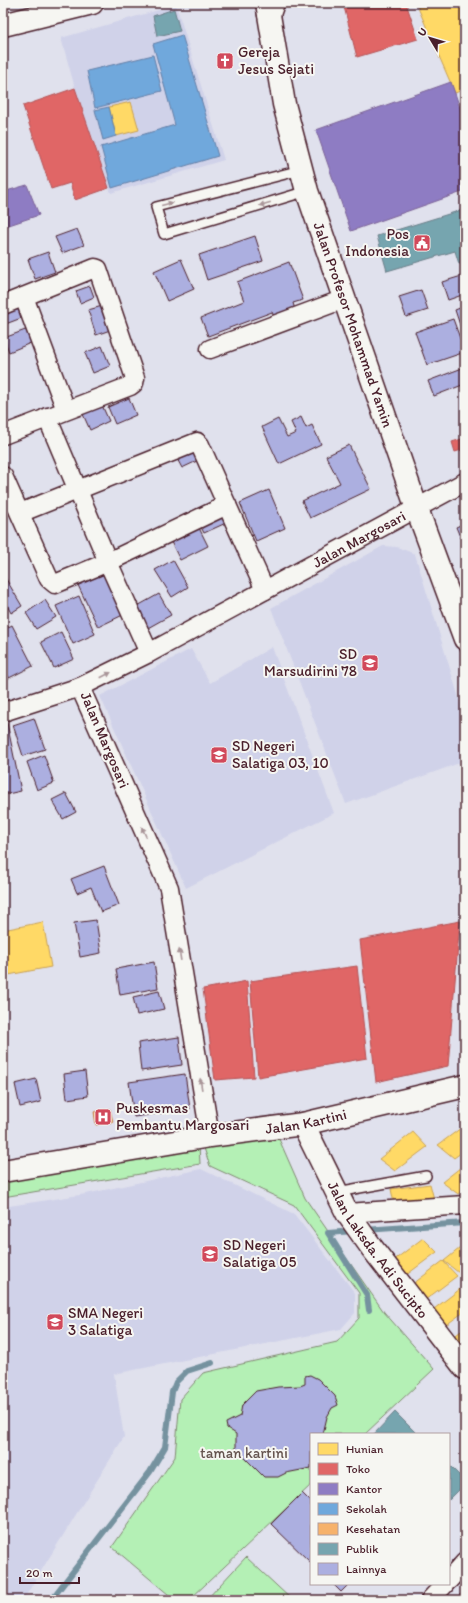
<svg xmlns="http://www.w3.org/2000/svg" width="468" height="1603" viewBox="0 0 468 1603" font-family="Itim,sans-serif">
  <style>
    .built { fill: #d0d2e9 }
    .green { fill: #b4f0b5; stroke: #7f8870 }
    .homes { fill: #ffd966; stroke: #c9a154 }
    .shops { fill: #e06666; stroke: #b35154 }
    .offices { fill: #8e7cc3; stroke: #7a6095 }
    .schools { fill: #6fa8dc; stroke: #647fa7 }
    .health { fill: #f6b26b; stroke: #c28658 }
    .public { fill: #76a5af; stroke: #697d87 }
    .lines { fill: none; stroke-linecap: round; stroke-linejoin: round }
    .stream { stroke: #74929f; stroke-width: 6 }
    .building { fill: #acafe0; stroke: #4a1f2b }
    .service-casing { stroke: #4a1f2b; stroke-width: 12 }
    .minor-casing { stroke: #4a1f2b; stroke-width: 21 }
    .secondary-casing { stroke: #4a1f2b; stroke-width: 25 }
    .primary-casing { stroke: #4a1f2b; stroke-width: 25 }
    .service { stroke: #f6f6f2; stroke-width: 9 }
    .minor { stroke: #f6f6f2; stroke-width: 18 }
    .secondary { stroke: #f6f6f2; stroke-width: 22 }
    .primary { stroke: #f6f6f2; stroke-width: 22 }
    .oneway { fill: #a99598 }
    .labels { text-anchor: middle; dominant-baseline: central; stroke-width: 4; stroke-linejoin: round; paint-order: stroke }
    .poi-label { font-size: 15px; fill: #4a1f2b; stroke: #f6f6f2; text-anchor: start }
    .street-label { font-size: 15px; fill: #4a1f2b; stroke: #f6f6f2 }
    .park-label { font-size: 15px; fill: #64534e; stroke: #f6f6f2 }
  </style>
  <rect width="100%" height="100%" fill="#e0e1ed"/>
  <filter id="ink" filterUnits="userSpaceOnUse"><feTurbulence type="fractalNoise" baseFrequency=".025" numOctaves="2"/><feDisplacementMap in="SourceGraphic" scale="8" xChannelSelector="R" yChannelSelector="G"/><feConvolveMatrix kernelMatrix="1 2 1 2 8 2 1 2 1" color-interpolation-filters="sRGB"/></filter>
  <g filter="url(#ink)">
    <path class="built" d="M176,5L224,160L111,193L75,88L61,38Z
      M383,546L397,547L415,554L465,718V761L346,804L271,608Z
      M272,647L334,813L186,888L100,696L191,649L210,683Z
      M201,1169L294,1214L355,1293V1313L341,1329L114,1374L124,1437L23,1600H3V1207L86,1194Z"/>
    <path class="green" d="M275,1130L305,1198L384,1312L434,1369L365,1434H311V1485L189,1600H175L112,1547L175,1457L180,1399L203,1373L337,1342L359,1318V1293L294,1205L210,1166L201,1139Z
      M199,1144L200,1164L3,1197V1178Z
      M246,1557L292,1600H206Z"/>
    <path class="homes" d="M416,3H465V89L455,93Z
      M131,102L139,130L116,136L109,107Z
      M3,842L8,860L3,861Z
      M43,922L51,967L3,976V930Z
      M465,1125V1150L454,1158L438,1145Z
      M413,1132L427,1147L395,1171L379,1159Z
      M465,1164V1189L458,1194L442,1182Z
      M430,1184L435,1203L395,1208L391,1189Z
      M423,1238L437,1252L405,1276L389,1264Z
      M465,1244V1269L459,1273L444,1261Z
      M443,1261L457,1276L425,1300L409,1287Z
      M464,1286L465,1311L446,1325L430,1312Z
      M465,1328V1349L452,1338Z"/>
    <path class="shops" d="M343,3H406L418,39L357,57Z
      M75,88L109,188L75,200L70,183L51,189L23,106Z
      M465,438V449L455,452L452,442Z
      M460,921L448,1066L376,1082L360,940Z
      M357,966L367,1058L258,1077L250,981Z
      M247,981L254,1077L215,1080L203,989Z"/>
    <path class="offices" d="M451,82L465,122V191L351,231L316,130Z
      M27,185L39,215L3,227V192Z"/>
    <path class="schools" d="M182,35L218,156L112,188L101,147L175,125L153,44Z
      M153,55L162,91L95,108L87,71Z
      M109,107L116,136L103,140L95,110Z"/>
    <path class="health" d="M110,1109L113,1122L96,1125L94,1112Z"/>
    <path class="public" d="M174,9L180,31L157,36L153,16Z
      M465,209V263L459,264L455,251L387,271L377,236Z
      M395,1412L417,1434H374Z
      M449,1465L465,1481V1484L449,1500Z"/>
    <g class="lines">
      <path class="stream" d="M365,1230L465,1223
        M354,1231L328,1233L367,1295L369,1310
        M51,1600L150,1472L165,1447L172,1392L176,1382L187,1371L212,1363"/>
    </g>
    <path class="building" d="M77,229L84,245L62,253L55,237Z
      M255,236L263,261L207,280L199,255Z
      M48,252L55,272L35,279L28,259Z
      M181,259L194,289L167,301L154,271Z
      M289,262L303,300L293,303L296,313L276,321L272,312L208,336L201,318L244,301L237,282Z
      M465,275V294L448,300L442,282Z
      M90,286L94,297L80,303L76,291Z
      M421,290L428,310L406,317L399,297Z
      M19,303L24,317L3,325V309Z
      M106,305L113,329L96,335L88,310Z
      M465,306V340L455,310Z
      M453,319L465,352L427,365L415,332Z
      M28,329L33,342L9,352L4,338Z
      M102,346L110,366L93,373L85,353Z
      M465,367V384L434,396L428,381Z
      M129,398L136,415L115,424L108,407Z
      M101,403L109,421L90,430L82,412Z
      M301,417L306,428L312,425L321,444L279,464L262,427L278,419L287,437L296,433L291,422Z
      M349,445L371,489L310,518L302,501L340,483L326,456Z
      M193,447L199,460L182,468L175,455Z
      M269,490L285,528L256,541L240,503Z
      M223,511L228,522L204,533L199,523Z
      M196,522L208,546L180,560L168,536Z
      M465,523V549L456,527Z
      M173,560L188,587L172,597L155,570Z
      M107,566L129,612L98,627L76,581Z
      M3,574L22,606L11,613L3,598Z
      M159,594L171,615L146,629L134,608Z
      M79,596L95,634L73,644L56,606Z
      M45,600L56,617L36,629L26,613Z
      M12,625L33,666L9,678L3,666V630Z
      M61,632L74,659L54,668L41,642Z
      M34,718L45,749L23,756L13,725Z
      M7,723L21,791L3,795V724Z
      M44,755L54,783L37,790L27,762Z
      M66,793L76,812L63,819L52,800Z
      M104,866L119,905L101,912L91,887L77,893L71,879Z
      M96,920L101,953L80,957L74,923Z
      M154,962L158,988L120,995L116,969Z
      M159,991L164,1009L137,1015L133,997Z
      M179,1037L182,1065L141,1071L138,1043Z
      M85,1071L88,1096L67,1099L64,1074Z
      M185,1074L190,1109L134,1117L129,1082Z
      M36,1079L41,1102L20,1107L15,1084Z
      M310,1375L318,1379L335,1396L338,1405L332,1408L327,1417L323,1434H311V1468L286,1473L278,1477H264L236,1449V1434L227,1428L226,1423L240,1416L242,1405L256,1391L278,1387L300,1386L305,1384V1376Z
      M302,1493L311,1502V1563L271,1524Z
      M333,1584H349L341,1592Z"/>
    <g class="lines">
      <g class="service-casing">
        <path id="service" d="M301,170L156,207L164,234L307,191
          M337,1192L426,1176"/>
      </g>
      <g class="minor-casing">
        <g id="minor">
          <path d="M24,297L66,410"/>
          <path d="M3,305L95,268L98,269L135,378L134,383L130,386L3,435"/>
          <path d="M210,349L344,299"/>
          <path d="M47,417L108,562L149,653"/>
          <path d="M3,476L49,579L55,584L108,562L227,505"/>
          <path d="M20,513L197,442L200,445L265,590"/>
          <path d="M3,712L80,687"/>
          <path id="s1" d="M210,1136L169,888L80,687L149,653L465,482"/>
          <path d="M347,1213L465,1205"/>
          <path d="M449,1580L465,1562"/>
          <path d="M430,1600L445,1584"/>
        </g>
      </g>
      <g class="secondary-casing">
        <g id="secondary">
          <path id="s2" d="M267,3L284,104L307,191L417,509L465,639"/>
          <path id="s3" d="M303,1124L347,1213L372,1248L465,1368"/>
          <path id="s4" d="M3,1171L210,1136L303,1124L465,1086"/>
        </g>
      </g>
      <g class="primary-casing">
        <path id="primary" d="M269,14L273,3
          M3,25L92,3"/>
      </g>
      <use href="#service" class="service"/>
      <use href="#minor" class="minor"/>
      <use href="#secondary" class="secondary"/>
      <use href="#primary" class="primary"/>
    </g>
    <defs><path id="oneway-solid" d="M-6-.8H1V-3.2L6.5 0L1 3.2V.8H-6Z"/></defs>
    <g class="oneway">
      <use href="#oneway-solid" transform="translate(167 204) rotate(-14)"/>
      <use href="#oneway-solid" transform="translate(265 204) rotate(164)"/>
      <use href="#oneway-solid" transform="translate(106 675) rotate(-27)"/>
      <use href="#oneway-solid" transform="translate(144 832) rotate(-114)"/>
      <use href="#oneway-solid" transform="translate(180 955) rotate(-99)"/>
      <use href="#oneway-solid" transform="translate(201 1084) rotate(-99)"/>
    </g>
  </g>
  <defs>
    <g id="church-square" transform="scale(0.9)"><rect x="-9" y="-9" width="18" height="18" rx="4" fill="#d1495b" stroke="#f6f6f2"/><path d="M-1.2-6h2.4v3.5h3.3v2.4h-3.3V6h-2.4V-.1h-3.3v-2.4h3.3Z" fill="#fff"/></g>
    <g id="civic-square" transform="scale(0.9)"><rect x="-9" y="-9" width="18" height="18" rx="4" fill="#d1495b" stroke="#f6f6f2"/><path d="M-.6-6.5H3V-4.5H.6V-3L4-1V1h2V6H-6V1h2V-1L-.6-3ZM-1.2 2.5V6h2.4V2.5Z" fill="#fff"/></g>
    <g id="school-square" transform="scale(0.9)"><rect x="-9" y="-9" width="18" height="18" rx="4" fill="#d1495b" stroke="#f6f6f2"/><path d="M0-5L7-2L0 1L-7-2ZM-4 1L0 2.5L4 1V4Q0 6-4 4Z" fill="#fff"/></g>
    <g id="hospital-square" transform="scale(0.9)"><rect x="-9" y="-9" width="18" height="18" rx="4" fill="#d1495b" stroke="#f6f6f2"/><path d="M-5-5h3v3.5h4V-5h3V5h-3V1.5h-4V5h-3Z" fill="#fff"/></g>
  </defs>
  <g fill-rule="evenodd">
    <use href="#church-square" x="225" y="61"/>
    <use href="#civic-square" x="422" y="243"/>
    <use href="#school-square" x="370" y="663"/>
    <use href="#school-square" x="219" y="755"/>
    <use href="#hospital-square" x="103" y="1117"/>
    <use href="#school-square" x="210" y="1254"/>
    <use href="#school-square" x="55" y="1322"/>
  </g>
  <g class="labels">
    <g class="poi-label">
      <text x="238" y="52">Gereja<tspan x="238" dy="17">Jesus Sejati</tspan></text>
      <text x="409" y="234" text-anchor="end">Pos<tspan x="409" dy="17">Indonesia</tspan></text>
      <text x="357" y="654" text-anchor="end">SD<tspan x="357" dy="17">Marsudirini 78</tspan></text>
      <text x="232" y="746">SD Negeri<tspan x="232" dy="17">Salatiga 03, 10</tspan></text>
      <text x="116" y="1108">Puskesmas<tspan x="116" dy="17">Pembantu Margosari</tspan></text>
      <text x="223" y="1245">SD Negeri<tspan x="223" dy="17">Salatiga 05</tspan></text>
      <text x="68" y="1313">SMA Negeri<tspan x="68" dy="17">3 Salatiga</tspan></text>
    </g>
    <g class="street-label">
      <text stroke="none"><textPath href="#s2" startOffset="334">Jalan Profesor Mohammad Yamin</textPath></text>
      <text stroke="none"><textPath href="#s1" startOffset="787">Jalan Margosari</textPath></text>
      <text transform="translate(105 740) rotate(67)">Jalan Margosari</text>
      <text stroke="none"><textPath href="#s4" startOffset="307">Jalan Kartini</textPath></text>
      <text stroke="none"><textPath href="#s3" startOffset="147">Jalan Laksda. Adi Sucipto</textPath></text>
    </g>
    <g class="park-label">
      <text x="244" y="1453">taman kartini</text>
    </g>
  </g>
  <rect width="468" height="1603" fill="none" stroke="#f6f6f2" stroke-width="16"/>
  <rect x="8" y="8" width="452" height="1587" fill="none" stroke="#4a1f2b" stroke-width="1.5" filter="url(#ink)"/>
  <rect x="310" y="1433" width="140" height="152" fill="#f6f6f2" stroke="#b1a0a2"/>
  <rect x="318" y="1443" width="20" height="12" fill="#ffd966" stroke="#b1a0a2"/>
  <text x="346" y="1453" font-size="12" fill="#4a1f2b">Hunian</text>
  <rect x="318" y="1463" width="20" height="12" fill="#e06666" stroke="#b1a0a2"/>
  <text x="346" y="1473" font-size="12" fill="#4a1f2b">Toko</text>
  <rect x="318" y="1483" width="20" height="12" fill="#8e7cc3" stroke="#b1a0a2"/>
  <text x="346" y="1493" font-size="12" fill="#4a1f2b">Kantor</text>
  <rect x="318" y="1503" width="20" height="12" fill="#6fa8dc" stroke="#b1a0a2"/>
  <text x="346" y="1513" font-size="12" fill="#4a1f2b">Sekolah</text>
  <rect x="318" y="1523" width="20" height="12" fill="#f6b26b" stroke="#b1a0a2"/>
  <text x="346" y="1533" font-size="12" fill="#4a1f2b">Kesehatan</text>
  <rect x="318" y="1543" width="20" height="12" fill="#76a5af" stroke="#b1a0a2"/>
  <text x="346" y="1553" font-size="12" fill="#4a1f2b">Publik</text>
  <rect x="318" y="1563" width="20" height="12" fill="#acafe0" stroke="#b1a0a2"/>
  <text x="346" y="1573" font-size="12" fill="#4a1f2b">Lainnya</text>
  <g transform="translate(430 38) rotate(308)" stroke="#f6f6f2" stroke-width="3" paint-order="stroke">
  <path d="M0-3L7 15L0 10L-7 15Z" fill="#4a1f2b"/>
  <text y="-6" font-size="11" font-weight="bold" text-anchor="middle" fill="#4a1f2b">U</text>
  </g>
  <path d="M20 1577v6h59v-6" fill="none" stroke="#4a1f2b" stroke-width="2"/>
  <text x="26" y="1577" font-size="12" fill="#4a1f2b" stroke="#f6f6f2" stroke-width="3" paint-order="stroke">20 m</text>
</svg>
